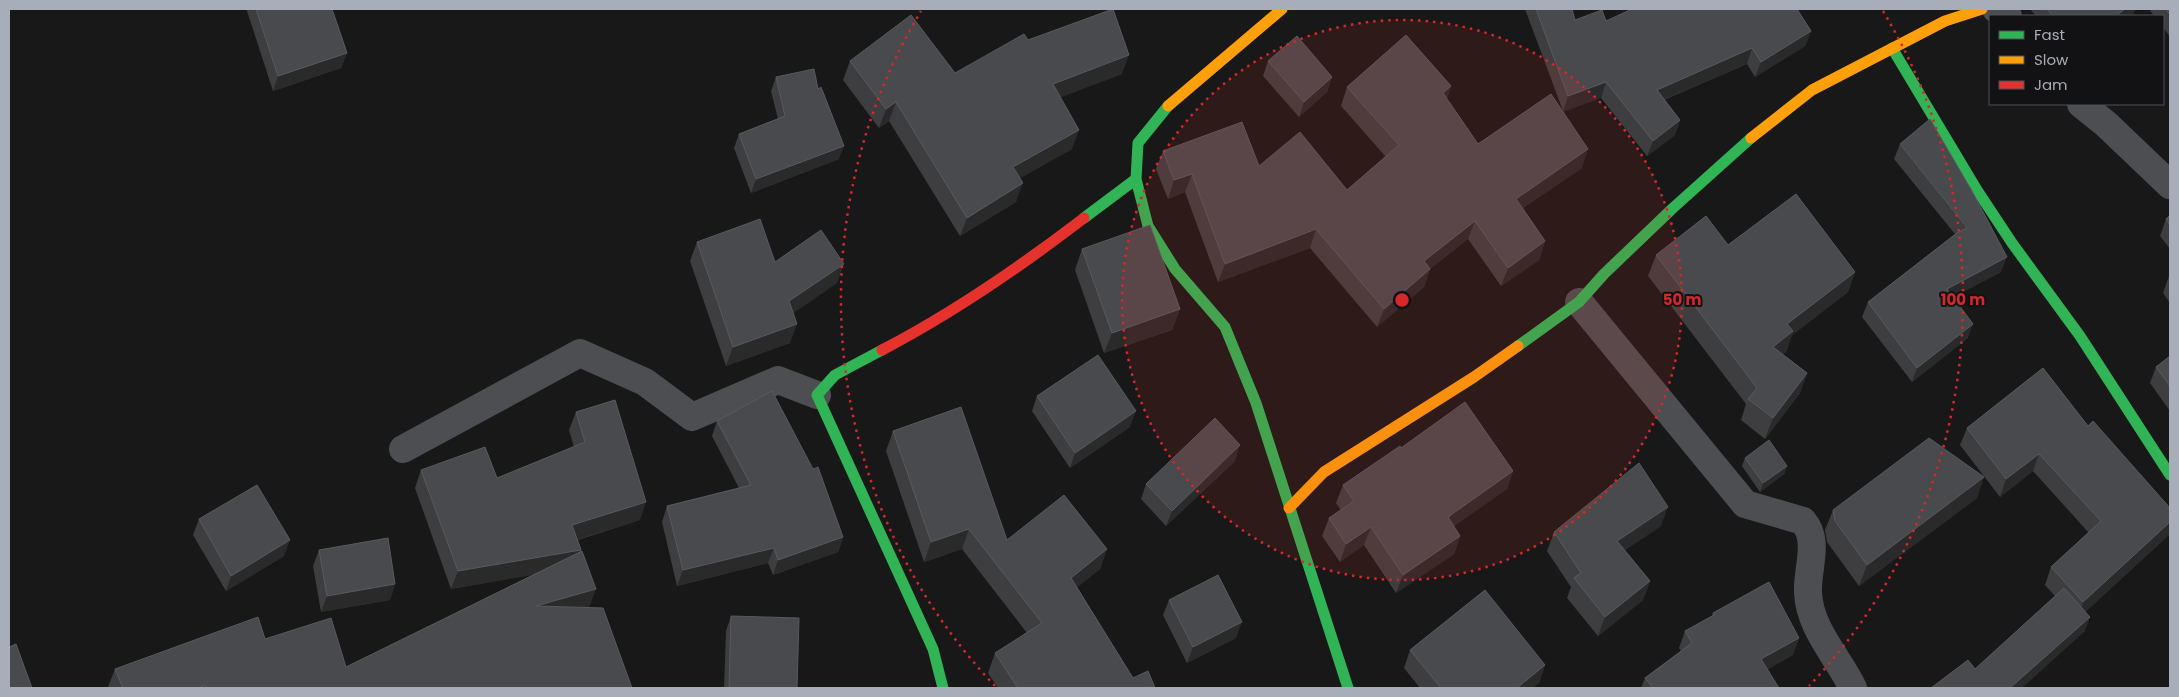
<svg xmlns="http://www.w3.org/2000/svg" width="2179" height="697" viewBox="0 0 2179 697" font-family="Poppins,sans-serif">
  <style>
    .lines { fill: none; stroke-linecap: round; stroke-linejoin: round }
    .street { stroke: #4c4e51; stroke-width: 28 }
    .fast { stroke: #30b455; stroke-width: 11 }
    .slow { stroke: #ff9f0a; stroke-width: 11 }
    .jam { stroke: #e5322d; stroke-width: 11 }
    .wall { fill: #3e3e40 }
    .shaded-wall { fill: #2a2a2b }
    .building { fill: #494a4d; stroke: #585a5e }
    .ring { fill: none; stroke: #d62828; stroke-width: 2.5; stroke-dasharray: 2.5 5 }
    .centre { fill: #d62828; stroke: #121214; stroke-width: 2.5 }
    .ring-label { font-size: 15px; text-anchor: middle; font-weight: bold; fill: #d62828; stroke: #121214; stroke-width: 4; stroke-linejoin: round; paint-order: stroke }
  </style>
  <rect width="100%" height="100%" fill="#181818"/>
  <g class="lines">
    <path class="street" d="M1996,9L2008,16
      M2081,104L2106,124L2170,185
      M1579,302L1745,504L1803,521C1820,540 1807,568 1808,592C1809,628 1838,657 1853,688
      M403,449L580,353L645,382L692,417L778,380L817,395"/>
    <path class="fast" d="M1892,48L1977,190L2012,243L2080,336L2170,475
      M1168,106L1138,143L1136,179L1148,226L1175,269L1225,327L1256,403L1348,688
      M1084,218L1136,179
      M1518,346L1579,302L1604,274L1673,208L1751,138
      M882,350L835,375L817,395L933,649L943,688"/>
    <path class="slow" d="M1168,106L1282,9
      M1751,138L1812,90L1945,21L1982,9
      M1289,508L1324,472L1474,377L1518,346"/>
    <path class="jam" d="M882,350C953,313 1020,267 1084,218"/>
  </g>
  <path class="wall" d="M248,9H332L347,53L341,68L273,91L247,11Z
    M1525,9H1572L1575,20L1811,31L1805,46L1755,77L1747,64L1664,100L1680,120L1675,135L1647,156L1601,98L1563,111L1582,168L1523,208L1545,241L1539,260L1501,286L1468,239L1430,269L1424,287L1377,327L1310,248L1218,282L1185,192L1168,199L1156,169L1163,151L1259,166L1347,190L1386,157L1341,106L1347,87L1451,86L1447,99L1478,144L1563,111Z
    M2030,9H2135L2133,14L2130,16H2036Z
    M2149,9H2170V37L2163,27V16H2154Z
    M1028,40L1122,74L1060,97L1072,149L1020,178L1016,202L960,236L889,121L879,128L843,80L850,61L955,73Z
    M1268,61L1332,77L1327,92L1299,117L1263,76Z
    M776,77L818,89L839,159L751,193L734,148L739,134L778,119L771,91Z
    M1900,144L2001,272L1953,297L1968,338L1912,382L1862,317L1868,302L1955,234L1894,159Z
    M2170,215V249L2160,236L2166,219Z
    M697,242L775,262L837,283L793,313L790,343L726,366L690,261Z
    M1728,245L1855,272L1848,292L1792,335L1786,352L1782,354L1807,373L1800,393L1765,439L1741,420L1746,404L1648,276L1656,255Z
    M1082,249L1180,309L1172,330L1104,353L1075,270Z
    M2170,275V303L2163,293L2169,276Z
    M2170,356V411L2150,383L2156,367Z
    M2043,368L2170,534L2085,612L2090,617L2084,632L1975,669L2055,596L2045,585L2051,567L2089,533L2033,471L2000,497L1960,445L1967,428Z
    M1037,396L1130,427L1070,468L1032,411Z
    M576,412L640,520L578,540L581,550L580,552L589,608L632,688H109L108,687L115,669L265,639L346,667L535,574L451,589L415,488L421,470L497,478L574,447L569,430Z
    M717,421L843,537L838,552L773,575L768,563L677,586L662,522L667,506L739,488L712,436Z
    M893,431L1007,540L1107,549L1100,569L1077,587L1133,678L1155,688H998L988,673L995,653L1027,633L962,549L924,562L886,451Z
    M1401,448L1513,471L1507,489L1454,526L1460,536L1454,554L1396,593L1364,545L1340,562L1322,536L1329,518L1341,510L1336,503L1343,485Z
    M1745,458L1787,466L1784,474L1760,492L1742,466Z
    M1235,461L1166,526L1141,499L1146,484Z
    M1977,498L1859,586L1827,542L1825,530L1833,510Z
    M199,519L284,556L226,591L193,535Z
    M1661,526L1625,550L1650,581L1643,600L1598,636L1567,598L1571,587L1547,551L1554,532Z
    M319,550L395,584L390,600L321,612L313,566Z
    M1169,600L1236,638L1187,663L1163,615Z
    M1713,613L1799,638L1793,655L1767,669L1779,688H1641L1645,678L1681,651L1679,648L1685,631L1712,616Z
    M731,616L797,688H724L726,631Z
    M1410,650L1545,665L1539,683L1532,688H1420L1404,668Z"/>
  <path class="shaded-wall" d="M2125,9H2135L2133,14L2130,16H2116Z
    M1811,31L1805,46L1755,77L1761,62Z
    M1752,48L1747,64L1651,105L1657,90Z
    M347,53L341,68L273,91L278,76Z
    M1129,55L1122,74L1046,103L1053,84Z
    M1332,77L1327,92L1299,117L1304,102Z
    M1606,82L1601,98L1563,112L1568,96Z
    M1451,86L1445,104L1443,93Z
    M896,102L889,121L879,128L886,109Z
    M1680,120L1675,135L1647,156L1653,141Z
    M1079,130L1072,149L1006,186L1013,167Z
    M844,146L839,159L751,193L756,179Z
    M1588,149L1582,168L1509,217L1516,199Z
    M1192,174L1185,192L1168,199L1174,180Z
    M1023,183L1016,202L960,236L967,218Z
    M1475,221L1468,239L1430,269L1424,287L1377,327L1384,309L1424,261Z
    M1316,229L1310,248L1218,282L1225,264Z
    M1545,241L1539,260L1501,286L1508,268Z
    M2007,257L2001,272L1942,303L1947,289Z
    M844,264L837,283L782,320L789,301Z
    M1855,272L1848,292L1792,335L1786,352L1766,367L1773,347L1787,324Z
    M1180,309L1172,330L1104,353L1112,333Z
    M797,324L790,343L726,366L733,347Z
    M1973,324L1968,338L1912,382L1917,368Z
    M1807,373L1800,393L1765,439L1773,418Z
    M1136,411L1130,427L1070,468L1075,453Z
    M1240,445L1235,461L1166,526L1172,511Z
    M2039,454L2033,471L2000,497L2006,479Z
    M1787,466L1784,474L1760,492L1763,483Z
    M1513,471L1507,489L1441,535L1448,517Z
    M1984,477L1977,498L1859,586L1867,565Z
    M646,502L640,520L566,543L572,525Z
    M1668,507L1661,526L1610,560L1617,541Z
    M2170,522V534L2077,620L2083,602Z
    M1371,527L1364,545L1340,562L1346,544Z
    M969,529L962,549L924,562L931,542Z
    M1460,536L1454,554L1396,593L1403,575Z
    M843,537L838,552L773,575L778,560Z
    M290,540L284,556L226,591L231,576Z
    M774,548L768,563L677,586L683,570Z
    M1107,549L1100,569L1064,598L1071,578Z
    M581,550L575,568L451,589L458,571Z
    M1650,581L1643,600L1598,636L1605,617Z
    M395,584L390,600L321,612L327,596Z
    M596,589L589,608L536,606Z
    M2090,617L2084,632L2022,688H2010Z
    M1242,622L1236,638L1187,663L1193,647Z
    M1799,638L1793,655L1755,677L1761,659Z
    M1545,665L1539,683L1532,688H1517Z"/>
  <path class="building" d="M256,9H332L347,53L278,76Z
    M1113,9L1129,55L1053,84L1079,130L1013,167L1023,183L967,218L896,102L886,109L850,61L911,15L955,73L1024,34L1028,40Z
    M1536,9H1572L1575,20L1602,10L1606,21L1632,9H1797L1811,31L1761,62L1752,48L1657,90L1680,120L1653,141L1606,82L1568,96Z
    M2047,9H2125L2116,16H2053Z
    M2166,9H2170V15Z
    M1406,35L1451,86L1443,93L1478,144L1551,94L1588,149L1516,199L1545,241L1508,268L1475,221L1424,261L1430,269L1384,309L1316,229L1225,264L1192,174L1174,180L1163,151L1242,122L1259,166L1300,132L1347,190L1399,145L1347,87Z
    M1297,36L1332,77L1304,102L1268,61Z
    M814,69L818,89L821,87L844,146L756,179L739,134L785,116L776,77Z
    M1930,119L1972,191L2007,257L1947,289L1973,324L1917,368L1868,302L1957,233L1967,228L1900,144Z
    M1796,194L1855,272L1787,324L1793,331L1773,347L1807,373L1773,418L1748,399L1757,388L1656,255L1706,216L1728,245Z
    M2170,215V225L2166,219Z
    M760,219L775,262L821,230L844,264L789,301L797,324L733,347L697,242Z
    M1150,225L1180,309L1112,333L1082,249Z
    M1098,355L1136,411L1075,453L1037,396Z
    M2170,356V386L2156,367Z
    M2043,368L2088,426L2093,421L2170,508V522L2083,602L2051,567L2101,521L2039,454L2006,479L1967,428Z
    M772,391L813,469L818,467L843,537L778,560L774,548L683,570L667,506L751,485L717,421Z
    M615,400L646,502L572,525L581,550L458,571L421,470L485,447L497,478L585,442L576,412Z
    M1465,402L1513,471L1448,517L1460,536L1403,575L1371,527L1346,544L1329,518L1354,501L1343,485L1400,446L1401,448Z
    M961,407L1007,540L1064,495L1107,549L1071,578L1133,678L1148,671L1155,688H1018L995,653L1042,623L969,529L931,542L893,431Z
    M1215,418L1240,445L1172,511L1146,484Z
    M1929,438L1984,477L1867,565L1835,521L1833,510Z
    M1769,440L1787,466L1763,483L1745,458Z
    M1639,463L1668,507L1617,541L1650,581L1605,617L1574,578L1581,573L1554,532Z
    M257,485L290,540L231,576L199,519Z
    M388,538L395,584L327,596L319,550Z
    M582,551L596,589L536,606L603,608L632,688H206L205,685L198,688H123L115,669L258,617L265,639L331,618L346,667Z
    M1218,575L1242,622L1193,647L1169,600Z
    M1769,582L1799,638L1761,659L1779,688H1653L1645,678L1692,643L1685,631L1714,615L1713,613Z
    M2064,588L2090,617L2010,688H1931L1968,660L1975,669Z
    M1485,590L1545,665L1517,688H1441L1410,650Z
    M731,616L799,618L797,688H729Z
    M16,644L32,688H9V647Z"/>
  <circle cx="1402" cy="300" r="280" fill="#d62828" fill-opacity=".12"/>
  <g class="ring">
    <circle cx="1402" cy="300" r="280"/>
    <path d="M995 686A561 561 0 0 1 921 11M1883 11A561 561 0 0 1 1809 686"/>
  </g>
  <circle cx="1402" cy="300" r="8" class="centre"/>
  <g class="ring-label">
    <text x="1682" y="305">50 m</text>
    <text x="1963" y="305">100 m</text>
  </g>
  <rect width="2179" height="697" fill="none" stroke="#a8adba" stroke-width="20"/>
  <rect x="1989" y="15" width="175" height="90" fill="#121214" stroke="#4e5056"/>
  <rect x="1999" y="31" width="25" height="8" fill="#30b455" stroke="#4e5056"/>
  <text x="2034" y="40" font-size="15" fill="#a8adba">Fast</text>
  <rect x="1999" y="56" width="25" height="8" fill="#ff9f0a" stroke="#4e5056"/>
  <text x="2034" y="65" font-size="15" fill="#a8adba">Slow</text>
  <rect x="1999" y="81" width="25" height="8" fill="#e5322d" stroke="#4e5056"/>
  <text x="2034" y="90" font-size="15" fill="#a8adba">Jam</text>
</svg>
